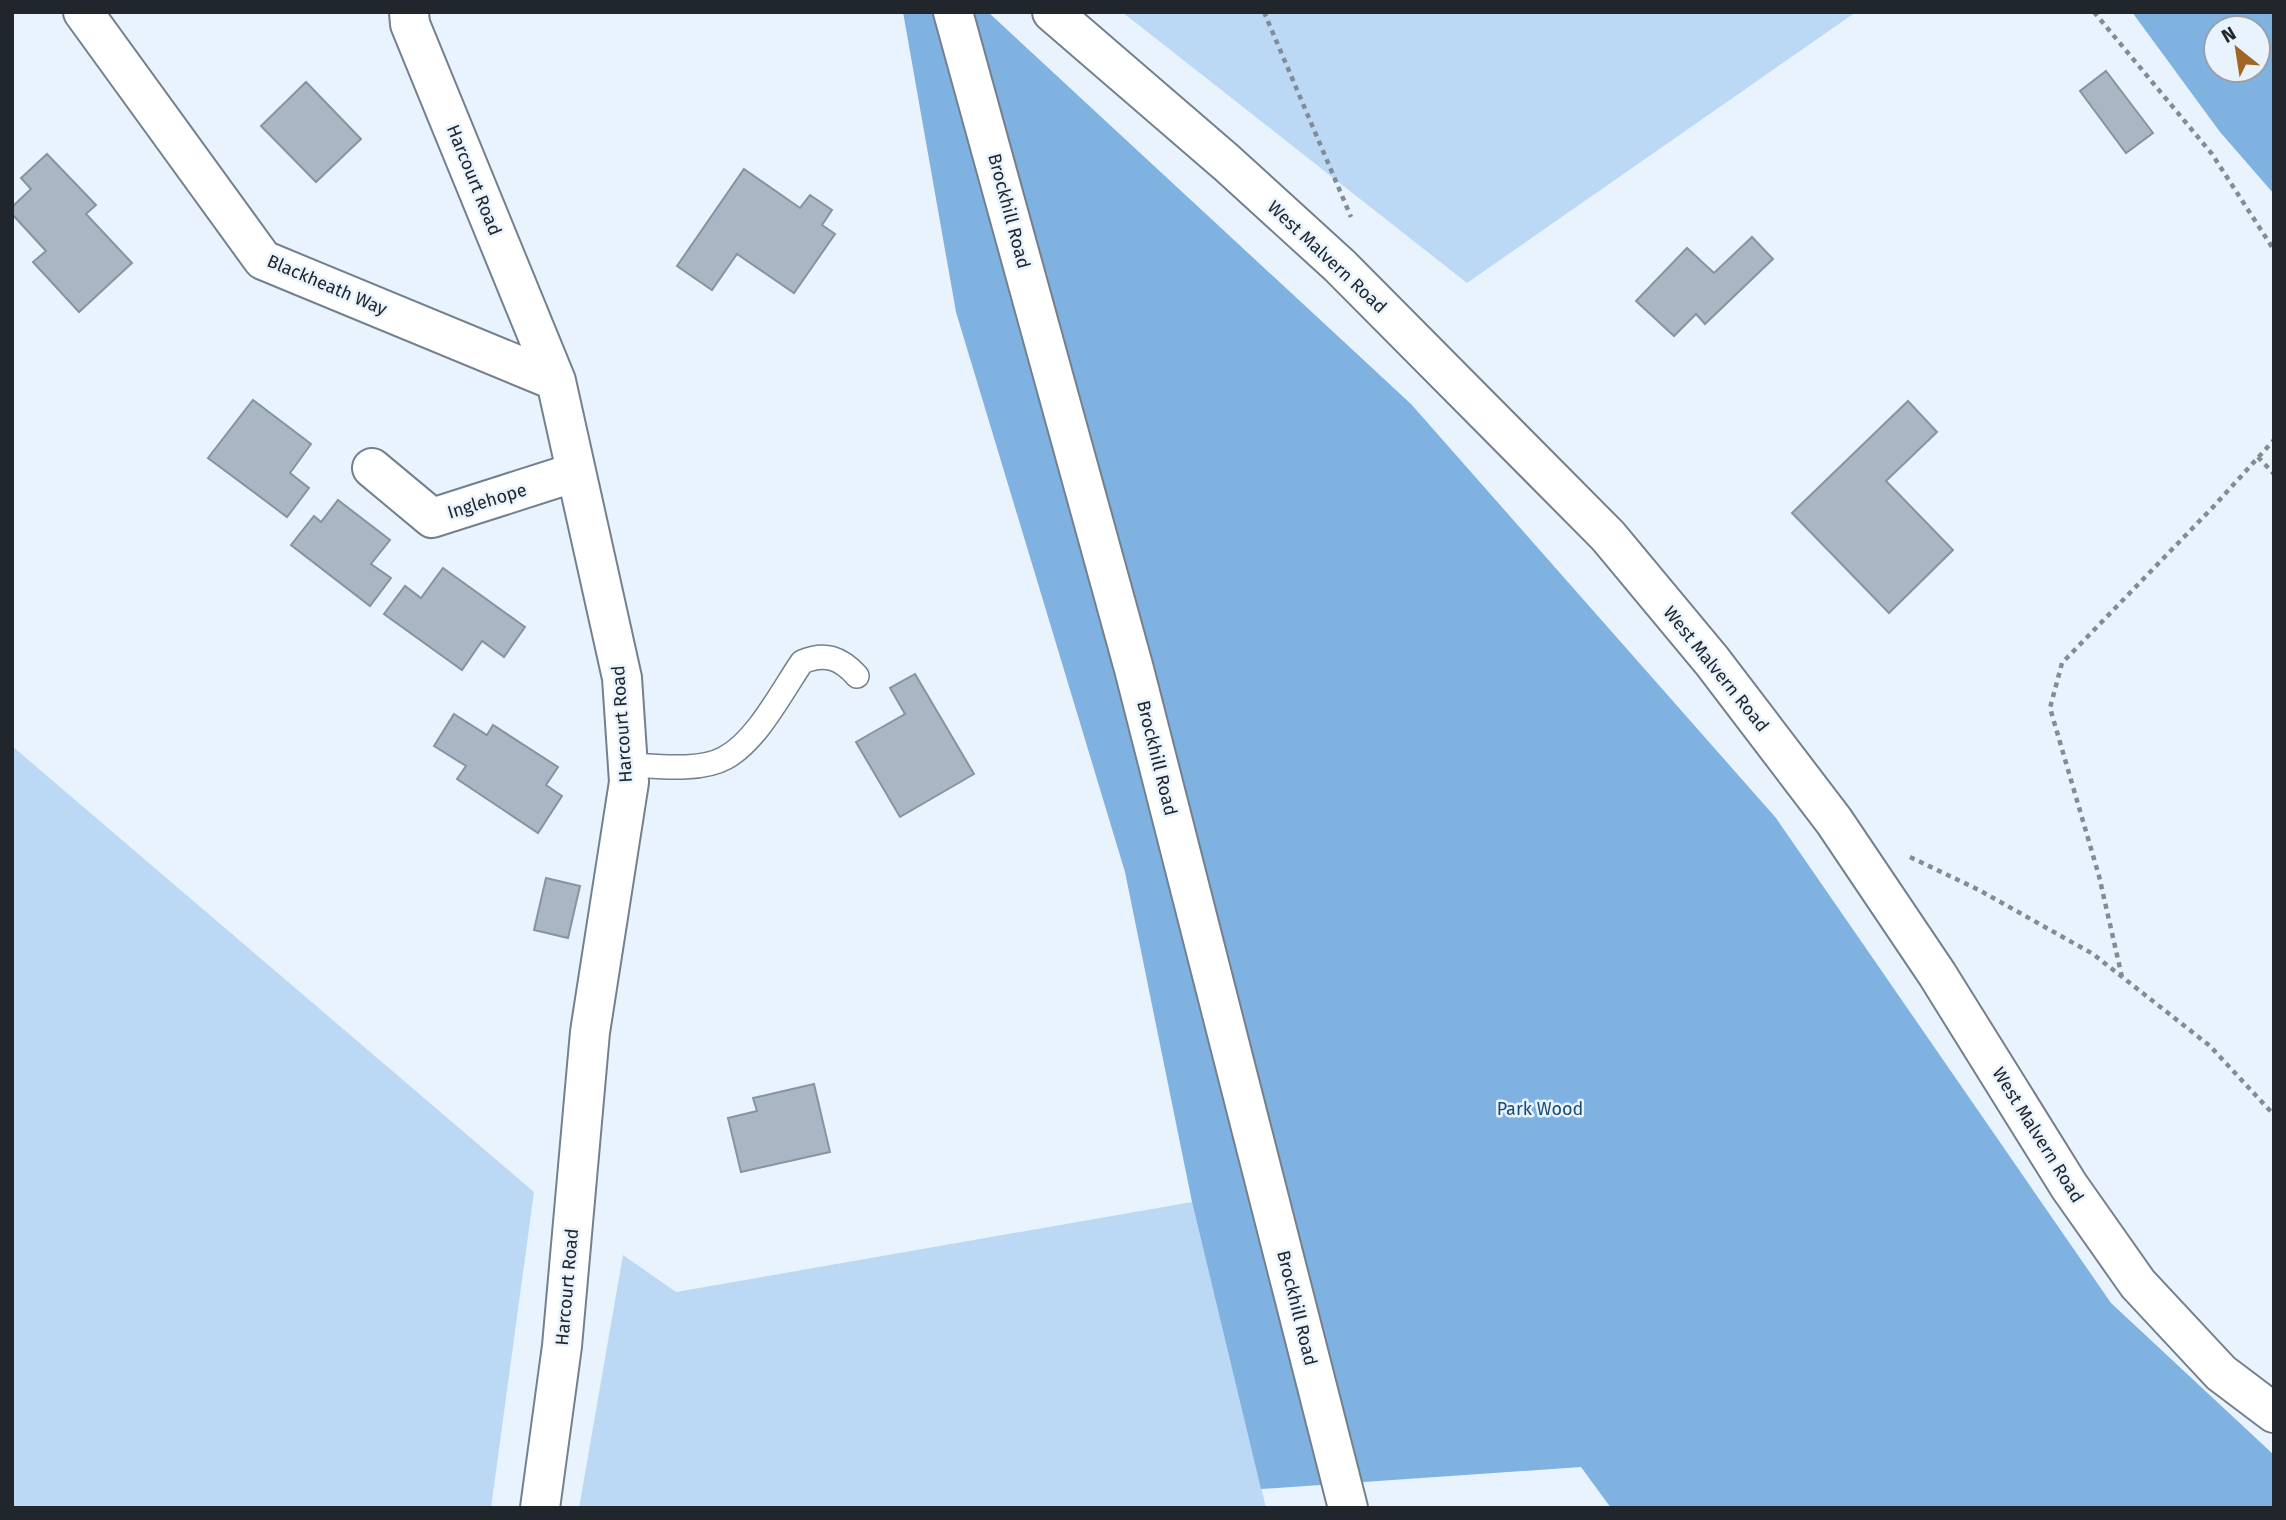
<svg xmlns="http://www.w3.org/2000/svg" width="2286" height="1520" viewBox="0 0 2286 1520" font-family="'Fira Sans',sans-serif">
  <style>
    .green { fill: #bbd9f5 }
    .forest { fill: #7fb2e1; fill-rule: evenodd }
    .building { fill: #a9b7c4; stroke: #8693a0; stroke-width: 2 }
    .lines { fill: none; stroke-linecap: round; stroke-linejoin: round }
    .lane-casing { stroke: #73808d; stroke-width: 26 }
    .street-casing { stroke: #73808d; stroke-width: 42 }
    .secondary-casing { stroke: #73808d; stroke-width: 42 }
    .path { stroke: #838c94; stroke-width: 4.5; stroke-dasharray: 5 5; stroke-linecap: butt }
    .lane { stroke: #fff; stroke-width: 23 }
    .street { stroke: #fff; stroke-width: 38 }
    .secondary { stroke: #fff; stroke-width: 38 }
    .labels { text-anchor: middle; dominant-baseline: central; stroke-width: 5; stroke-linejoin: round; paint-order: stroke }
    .street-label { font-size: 18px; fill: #20262b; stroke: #e8f3fe }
    .park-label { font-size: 18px; fill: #144c78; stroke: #e8f3fe }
  </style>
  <rect width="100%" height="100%" fill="#e8f3fe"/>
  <path class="green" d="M1122,12H1856L1467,283Z
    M12,746L534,1192L491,1508H12Z
    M1192,1202L1266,1508H579L623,1255L676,1292Z"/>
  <path class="forest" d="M903,12H988L1411,404L1776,818L2111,1303L2274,1455V1508H1611L1581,1467L1261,1489L1192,1202L1125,872L956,312Z
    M2132,12H2274V194L2220,132ZM2216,28H2258V70H2216Z"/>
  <path class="building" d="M2106,71L2153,133L2126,153L2080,91Z
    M306,82L361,139L316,182L261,126Z
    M47,154L96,205L86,214L132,263L79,312L33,262L46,251L12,214V207L31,189L21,178Z
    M744,169L800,208L810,195L832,210L822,225L835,234L794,293L737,254L712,290L677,266Z
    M1752,237L1773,259L1705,324L1696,314L1674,336L1636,301L1687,248L1714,273Z
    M253,400L311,444L290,473L309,488L287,517L208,458Z
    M1908,401L1937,432L1886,481L1953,550L1889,613L1792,513Z
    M338,500L390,540L371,564L391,578L370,606L291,545L314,516L321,522Z
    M443,568L525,627L504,657L482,641L462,670L384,614L405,586L421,598Z
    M915,674L974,774L900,817L856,742L905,714L890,688Z
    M454,714L487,735L493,725L558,767L546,785L562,796L538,833L457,779L466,766L434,746Z
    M546,878L580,886L568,938L534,930Z
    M814,1084L830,1152L741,1172L728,1118L757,1111L753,1098Z"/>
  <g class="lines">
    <g class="lane-casing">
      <path id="lane" d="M628,765C655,766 700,772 725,758C757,741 782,691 802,662C825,652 841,658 857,676"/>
    </g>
    <g class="street-casing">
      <path id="street" d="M83,12L263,260L556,381
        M409,12L410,24L556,381L622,678L629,782L590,1032L562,1346L540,1508
        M953,12L1134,669L1348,1508
        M372,468L432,518L576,472"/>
    </g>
    <g class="secondary-casing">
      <path id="secondary" d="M1052,12L1227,163L1340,266L1608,536L1712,661L1834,821L1937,974L2069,1186L2138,1284L2221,1373L2274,1413"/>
    </g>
    <path class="path" d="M1264,12L1351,217
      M2094,12L2212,154L2274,250
      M2258,457L2274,474
      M1910,857L1979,890L2093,954L2210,1046L2274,1115
      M2122,977L2099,876L2050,708L2062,663L2214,506L2274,440"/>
    <use href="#lane" class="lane"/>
    <use href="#street" class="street"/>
    <use href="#secondary" class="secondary"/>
  </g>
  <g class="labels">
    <g class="street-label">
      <text transform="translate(474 180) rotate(68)">Harcourt Road</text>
      <text transform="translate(1009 211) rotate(75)">Brockhill Road</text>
      <text transform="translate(1327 257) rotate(43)">West Malvern Road</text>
      <text transform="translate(327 285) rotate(23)">Blackheath Way</text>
      <text transform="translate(487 501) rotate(-17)">Inglehope</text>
      <text transform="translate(1716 669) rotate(51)">West Malvern Road</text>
      <text transform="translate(622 724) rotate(-94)">Harcourt Road</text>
      <text transform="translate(1157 758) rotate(76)">Brockhill Road</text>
      <text transform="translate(2038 1135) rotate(58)">West Malvern Road</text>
      <text transform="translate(567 1287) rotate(-85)">Harcourt Road</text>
      <text transform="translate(1297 1308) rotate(76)">Brockhill Road</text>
    </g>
    <g class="park-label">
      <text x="1540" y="1109">Park Wood</text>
    </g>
  </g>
  <rect width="2286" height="1520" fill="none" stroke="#20262b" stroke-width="28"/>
  <g transform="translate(2237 49) rotate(330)"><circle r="33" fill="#e8f3fe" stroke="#98a1aa" stroke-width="2"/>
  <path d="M0-5L12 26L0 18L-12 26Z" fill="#9f6723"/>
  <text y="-10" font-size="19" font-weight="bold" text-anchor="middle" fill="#20262b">N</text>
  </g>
</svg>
